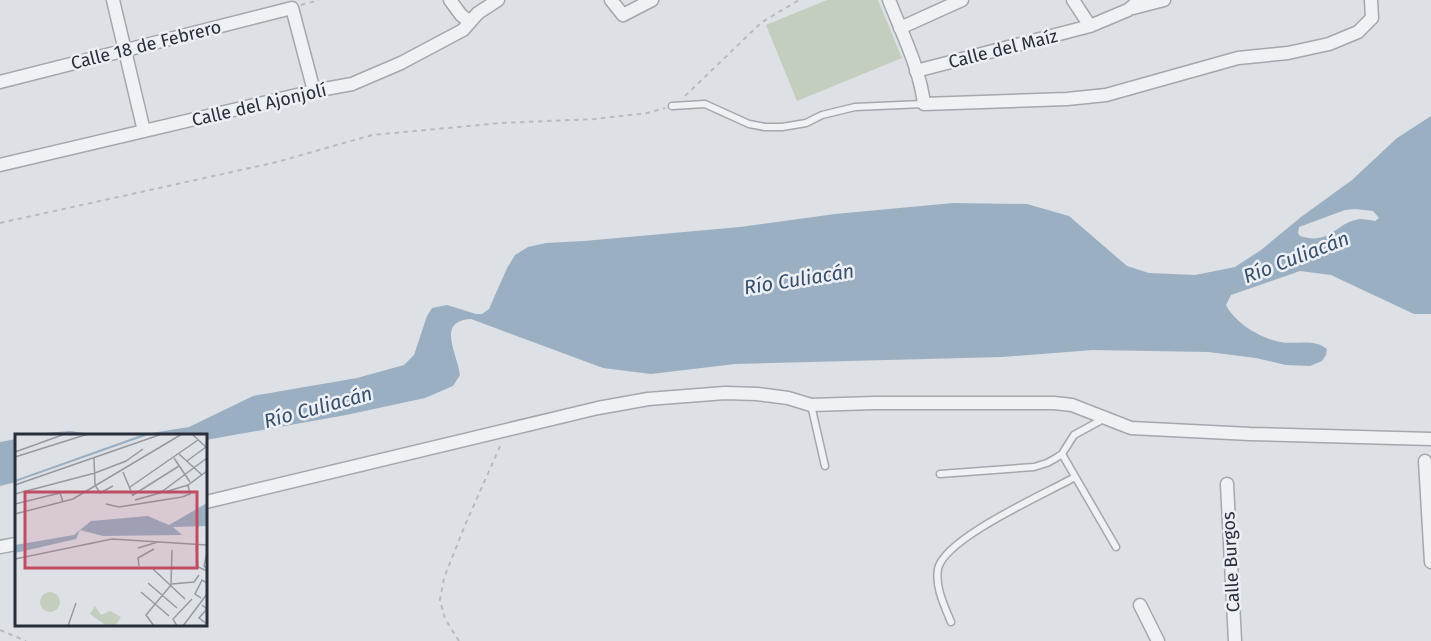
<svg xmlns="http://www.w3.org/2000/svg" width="1431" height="641" viewBox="0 0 1431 641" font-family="'Fira Sans',sans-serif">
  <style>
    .green { fill: #c3cebf }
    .water { fill: #9bafc2; fill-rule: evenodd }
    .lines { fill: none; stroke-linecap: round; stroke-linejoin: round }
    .service-casing { stroke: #a3a7ae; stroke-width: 9 }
    .minor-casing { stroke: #a3a7ae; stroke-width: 15 }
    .path { stroke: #b7bbc0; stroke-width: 2; stroke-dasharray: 4.5 4.5; stroke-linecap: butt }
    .service { stroke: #eff1f4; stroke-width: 6 }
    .minor { stroke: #eff1f4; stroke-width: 12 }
    .labels { text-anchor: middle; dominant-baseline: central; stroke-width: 5; stroke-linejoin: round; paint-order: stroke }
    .street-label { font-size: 18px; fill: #282f3a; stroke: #eceff3 }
    .water-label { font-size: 20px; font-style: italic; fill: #364f6a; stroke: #eceff3 }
    .inset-road { fill: none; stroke: #9599a1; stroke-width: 1.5 }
    .view { fill: #c04c62; fill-opacity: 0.15; stroke: #c04c62; stroke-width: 3 }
    .inset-edge { fill: none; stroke: #282f3a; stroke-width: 3 }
  </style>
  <rect width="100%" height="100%" fill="#dde0e5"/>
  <path class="green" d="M827,0H878L902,58L797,101L766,25Z"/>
  <path class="water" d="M1431,116V314H1414L1331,275L1300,271L1231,295L1226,305C1235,323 1260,338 1280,342C1296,345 1314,338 1327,349L1326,355L1322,361L1310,366L1286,365L1256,358L1208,352L1093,350L1002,357L735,364L651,374L603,368L471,319C436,321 457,352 460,375L453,386L425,398L346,415L206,440V436L139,435L189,427L253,396L357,378L404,365L414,355L427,316L432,308L447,305L476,314H482L489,309L507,268L515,255L528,247L546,243L584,241L740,227L835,214L953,203L1027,204L1069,216L1127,266L1149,273L1195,275L1235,267L1261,250L1301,217L1352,180L1397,138ZM1355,209L1373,211L1379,218L1375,221C1370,220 1364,219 1360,219C1336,222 1330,246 1300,236L1298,233L1299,227L1345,210Z
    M70,431L98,435H29L34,434Z
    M16,439V482L0,486V442Z"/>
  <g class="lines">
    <g class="service-casing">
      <path id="service" d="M672,106L705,104L749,124L765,127H782L806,123L822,115L855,107L923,104
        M811,405L825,466
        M1062,454L1116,547
        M940,474L1034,467L1047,463L1056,458L1062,454L1074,435L1105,418
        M951,622C944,605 935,587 938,569C944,538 1047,493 1075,477"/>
    </g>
    <g class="minor-casing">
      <path id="minor" d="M113,0L144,131
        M450,0L461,15L470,22
        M611,0L623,15L652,0
        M889,0C902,33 920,69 924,104L1067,99L1106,95L1238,58L1288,53L1329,44L1358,32L1372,18L1371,0
        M1073,0L1090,26
        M1133,8L1164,0
        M900,28L962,0
        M916,71L1090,26L1128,10L1140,0
        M0,82L292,8L314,91
        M0,165L314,91L352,84L401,63L463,30L478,13L498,0
        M1425,461L1431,562
        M1227,484L1235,641
        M206,502L598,408L648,399L725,393L757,394L788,398L811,405L874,403H1054L1072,405L1131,428L1250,434L1431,439
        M0,547L16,544
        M1140,605L1158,641"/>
    </g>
    <path class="path" d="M301,5L319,0
      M685,96L762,22L799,0
      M0,223L277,162L372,135L501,123L595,119L647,113L665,108
      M0,630L26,641
      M459,641L445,619L440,600L444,578L465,525L502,442"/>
    <use href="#service" class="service"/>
    <use href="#minor" class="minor"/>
  </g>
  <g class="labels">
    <g class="street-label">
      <text transform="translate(146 45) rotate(-14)">Calle 18 de Febrero</text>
      <text transform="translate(1003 49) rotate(-14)">Calle del Maíz</text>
      <text transform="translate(259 105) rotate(-13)">Calle del Ajonjolí</text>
      <text transform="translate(1231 562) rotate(-93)">Calle Burgos</text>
    </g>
    <g class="water-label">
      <text transform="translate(1296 257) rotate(-21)">Río Culiacán</text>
      <text transform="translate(799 279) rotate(-9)">Río Culiacán</text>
      <text transform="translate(318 407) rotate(-15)">Río Culiacán</text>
    </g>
  </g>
  <g transform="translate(15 434)">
    <rect width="192" height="192" fill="#dde0e5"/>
    <path d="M25 168a10 10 0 1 1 20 0a10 10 0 1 1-20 0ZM80,172L86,181L95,177L106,183L100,192H92L75,180Z" fill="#c3cebf"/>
    <path d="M129,0H136L0,48V46ZM192,69V92L158,93L167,101L88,102L65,96L61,105L0,119V111L59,101L76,87L133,82L154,91Z" fill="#9bafc2"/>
    <path class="inset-road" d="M177,0L192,14M0,18L50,0M164,20L187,41M0,23L73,0M79,24L80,51M159,24L175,48M172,27L191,13M108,38L118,62M0,51L147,0M80,51L85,59L98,52M115,53L183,6M150,58L173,51L192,37M0,60L80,39L111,27L128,15M118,61L164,32M120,66L145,59L192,24M0,70L45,59L48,68M91,70L104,73L167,63L175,60L173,51M0,80L58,65L167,0M181,113L183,133L192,137M123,114L143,108M192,118L189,132L192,135M0,125L97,105L192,111M124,132L123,124L139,115M138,135L170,165M133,149L162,174M157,150L179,148L184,141M126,158L154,182M186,164L180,160L187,146L192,149M187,171L192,175L184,184L192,190M53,192L61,169M139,192L131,181L156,151L157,116M162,192L158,185L177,165M168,192L192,160"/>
    <path class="view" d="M10,58H182V134H10Z"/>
    <rect width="192" height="192" class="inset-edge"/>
  </g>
</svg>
